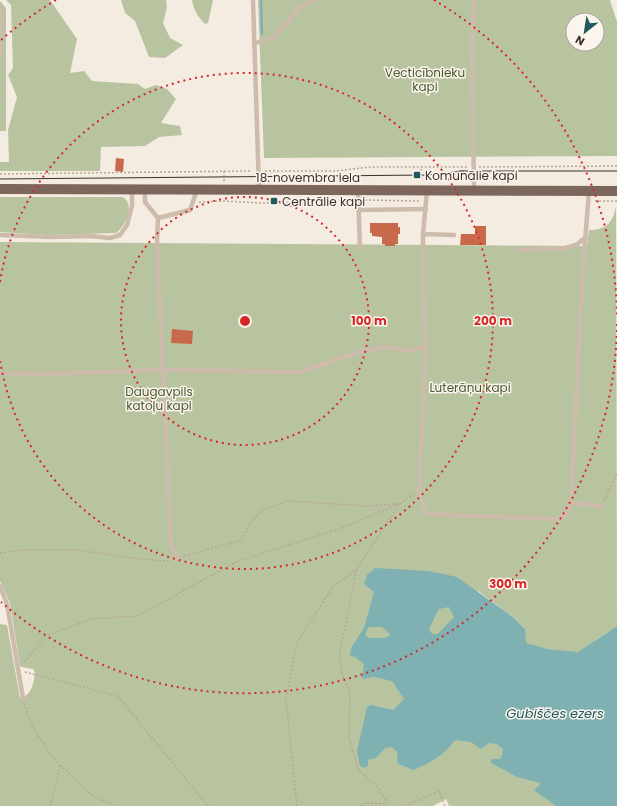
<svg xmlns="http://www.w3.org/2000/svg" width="617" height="806" viewBox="0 0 617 806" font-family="Poppins,sans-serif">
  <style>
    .green { fill: #b8c4a0; fill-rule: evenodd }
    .water { fill: #7fb0b2; fill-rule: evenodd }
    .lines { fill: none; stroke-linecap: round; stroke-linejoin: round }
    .stream { stroke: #7fb0b2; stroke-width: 2.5 }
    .building { fill: #c8694b }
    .path { stroke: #b9a596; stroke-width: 1.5; stroke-dasharray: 2 2; stroke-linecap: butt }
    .lane { stroke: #cdbbac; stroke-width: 4.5 }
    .primary { stroke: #7d675c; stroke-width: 10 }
    .tram { stroke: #3b302b; stroke-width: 1 }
    .ring { fill: none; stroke: #d62828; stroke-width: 2; stroke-dasharray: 2 4 }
    .poi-dot { fill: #1f5a5e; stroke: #fbf5ee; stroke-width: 1.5 }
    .labels { text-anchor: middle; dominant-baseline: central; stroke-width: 3; stroke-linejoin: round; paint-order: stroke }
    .park-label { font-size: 12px; fill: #4a5a2e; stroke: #fbf5ee }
    .poi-label { font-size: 12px; fill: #3b302b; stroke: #fbf5ee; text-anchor: start }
    .street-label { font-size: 12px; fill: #3b302b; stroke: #fbf5ee }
    .water-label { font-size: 13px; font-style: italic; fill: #1f5a5e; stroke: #fbf5ee }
    .centre { fill: #d62828; stroke: #fbf5ee; stroke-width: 2 }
    .ring-label { font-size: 12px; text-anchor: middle; font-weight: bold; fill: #d62828; stroke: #fbf5ee; stroke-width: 3; stroke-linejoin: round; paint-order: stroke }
  </style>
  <rect width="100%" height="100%" fill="#f4ebe1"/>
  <path class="green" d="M6,0H50L77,39L70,73L84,71L92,81L138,84L145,89L156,85L167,89L176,99L161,123L180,126L182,135L159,137L145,146L101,147L100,171H0V162H9L8,130L17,97L8,75L13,68L11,5Z
    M121,0H166L167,7L163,23L170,38L183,45L165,58L149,57L135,21L125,13Z
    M192,0H213L208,23L205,24C197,16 194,10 192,0Z
    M258,0H610L617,22V156L264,158ZM573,20H597V44H573Z
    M0,1L6,8V131H0Z
    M0,197H122C136,203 126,226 116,233L47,235L0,232Z
    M616,206L617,626L594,641L617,806H449L446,799L433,806H0V624L7,625L20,698C32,696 34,682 35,672L33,669L22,667L20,666L10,603L0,581V242L587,246L589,230C606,230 613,223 616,206ZM478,591L513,617L525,629V638L468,592Z"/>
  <path class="water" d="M375,568L429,571L457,577L513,617L525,629L526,643L547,649L578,652L617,626V806H556L534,790L539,786L540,783L517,777L491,763V759H501L503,749L497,744L489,743L481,749L471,742L455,740C441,758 434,760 414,770L398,764L397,759L398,753L392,747L385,748L376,758L368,760V766L364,768L360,766L357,751L367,707L371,705L393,710L404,699L392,681L374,677L364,679L360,676L363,673L364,664L355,657L350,656L351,648L364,628L374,592L364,584L367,575ZM449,607L454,617L438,634H432L429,629L439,609ZM369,627H382L389,633L390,636L384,638H368L365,634Z"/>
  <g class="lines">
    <path class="stream" d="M261,0L262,34"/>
  </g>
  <path class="building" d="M116,158L124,159L123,172L115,171Z
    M370,223H398V227H400V234H398V244H395V246H385V244H382V237L372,236V233H370Z
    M475,226H486V245H460L461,234H475Z
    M172,329L193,331L192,344L171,343Z"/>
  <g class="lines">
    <path class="path" d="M479,167L617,166
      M224,171V181
      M265,171H336L370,167H467
      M0,174L251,171
      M421,179V167
      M365,200L419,201
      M595,201H617
      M199,202L224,201L260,203H280L298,201L353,200
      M604,501L617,473
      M0,553L22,550H76L132,558L167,561L171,560
      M184,556L242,540L248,527L261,510L288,501L366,506L399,504L414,494
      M356,570L348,615L340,650L341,672L350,693L349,738L358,769L379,789L389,806
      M24,662L46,636L91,619L137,616L238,561L339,529L399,504
      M25,672L114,695L121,700L208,806
      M24,703L32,726L48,751L60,765L91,795L116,806
      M50,806L60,765
      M297,806L286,698L297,642L333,587L356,570L399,505
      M360,806L364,803L388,804
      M404,806L439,791L445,806"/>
    <path class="lane" d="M253,0L259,190
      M0,9L1,12L0,57
      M254,44L274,37L302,6L314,0
      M145,189V202L158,218L190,210L197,190
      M358,190L360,249
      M427,190L423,234V293L426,345L419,490L425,514L559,519L566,515L571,503L602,506
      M474,190L472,49L474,0
      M358,210L426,209
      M158,218L157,242L171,545L178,558
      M423,234L454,235
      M0,235L51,237L91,236L110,238L120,235L127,225L132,206V190
      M519,250L565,248L576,245L586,237
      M0,373L44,374L163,370L300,372L362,351L384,347L412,351L426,345
      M571,503L583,267L589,191
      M0,586L7,604L23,698"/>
    <path class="primary" d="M0,189L617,191"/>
    <path class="tram" d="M459,171H617
      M0,179L427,175L464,171"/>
  </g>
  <g class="ring">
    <circle cx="245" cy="321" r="124"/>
    <path d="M0 282A248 248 0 1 1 0 360"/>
    <path d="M617 324A372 372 0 0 1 1 602M1 40A372 372 0 0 1 56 0M434 0A372 372 0 0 1 617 318"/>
  </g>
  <g class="poi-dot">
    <rect x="413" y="171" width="8" height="8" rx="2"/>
    <rect x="270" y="197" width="8" height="8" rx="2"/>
  </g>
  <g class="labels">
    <g class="park-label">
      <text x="425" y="72">Vecticībnieku<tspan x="425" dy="14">kapi</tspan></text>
      <text x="470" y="387">Luterāņu kapi</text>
      <text x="159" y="391">Daugavpils<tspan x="159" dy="14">katoļu kapi</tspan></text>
    </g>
    <g class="poi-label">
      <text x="425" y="175">Komunālie kapi</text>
      <text x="282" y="201">Centrālie kapi</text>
    </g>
    <g class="street-label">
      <text x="308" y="177">18. novembra iela</text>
    </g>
    <g class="water-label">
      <text x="555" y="713">Gubiščes ezers</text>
    </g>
  </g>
  <circle cx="245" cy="321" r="6" class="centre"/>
  <g class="ring-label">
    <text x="369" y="325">100 m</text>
    <text x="493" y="325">200 m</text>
    <text x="508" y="588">300 m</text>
  </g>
  <g transform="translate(585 32) rotate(210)"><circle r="19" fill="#fbf5ee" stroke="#aea6a0"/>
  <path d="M0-3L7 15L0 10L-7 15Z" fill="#1f5a5e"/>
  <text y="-6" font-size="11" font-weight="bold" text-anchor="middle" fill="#3b302b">N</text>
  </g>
</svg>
